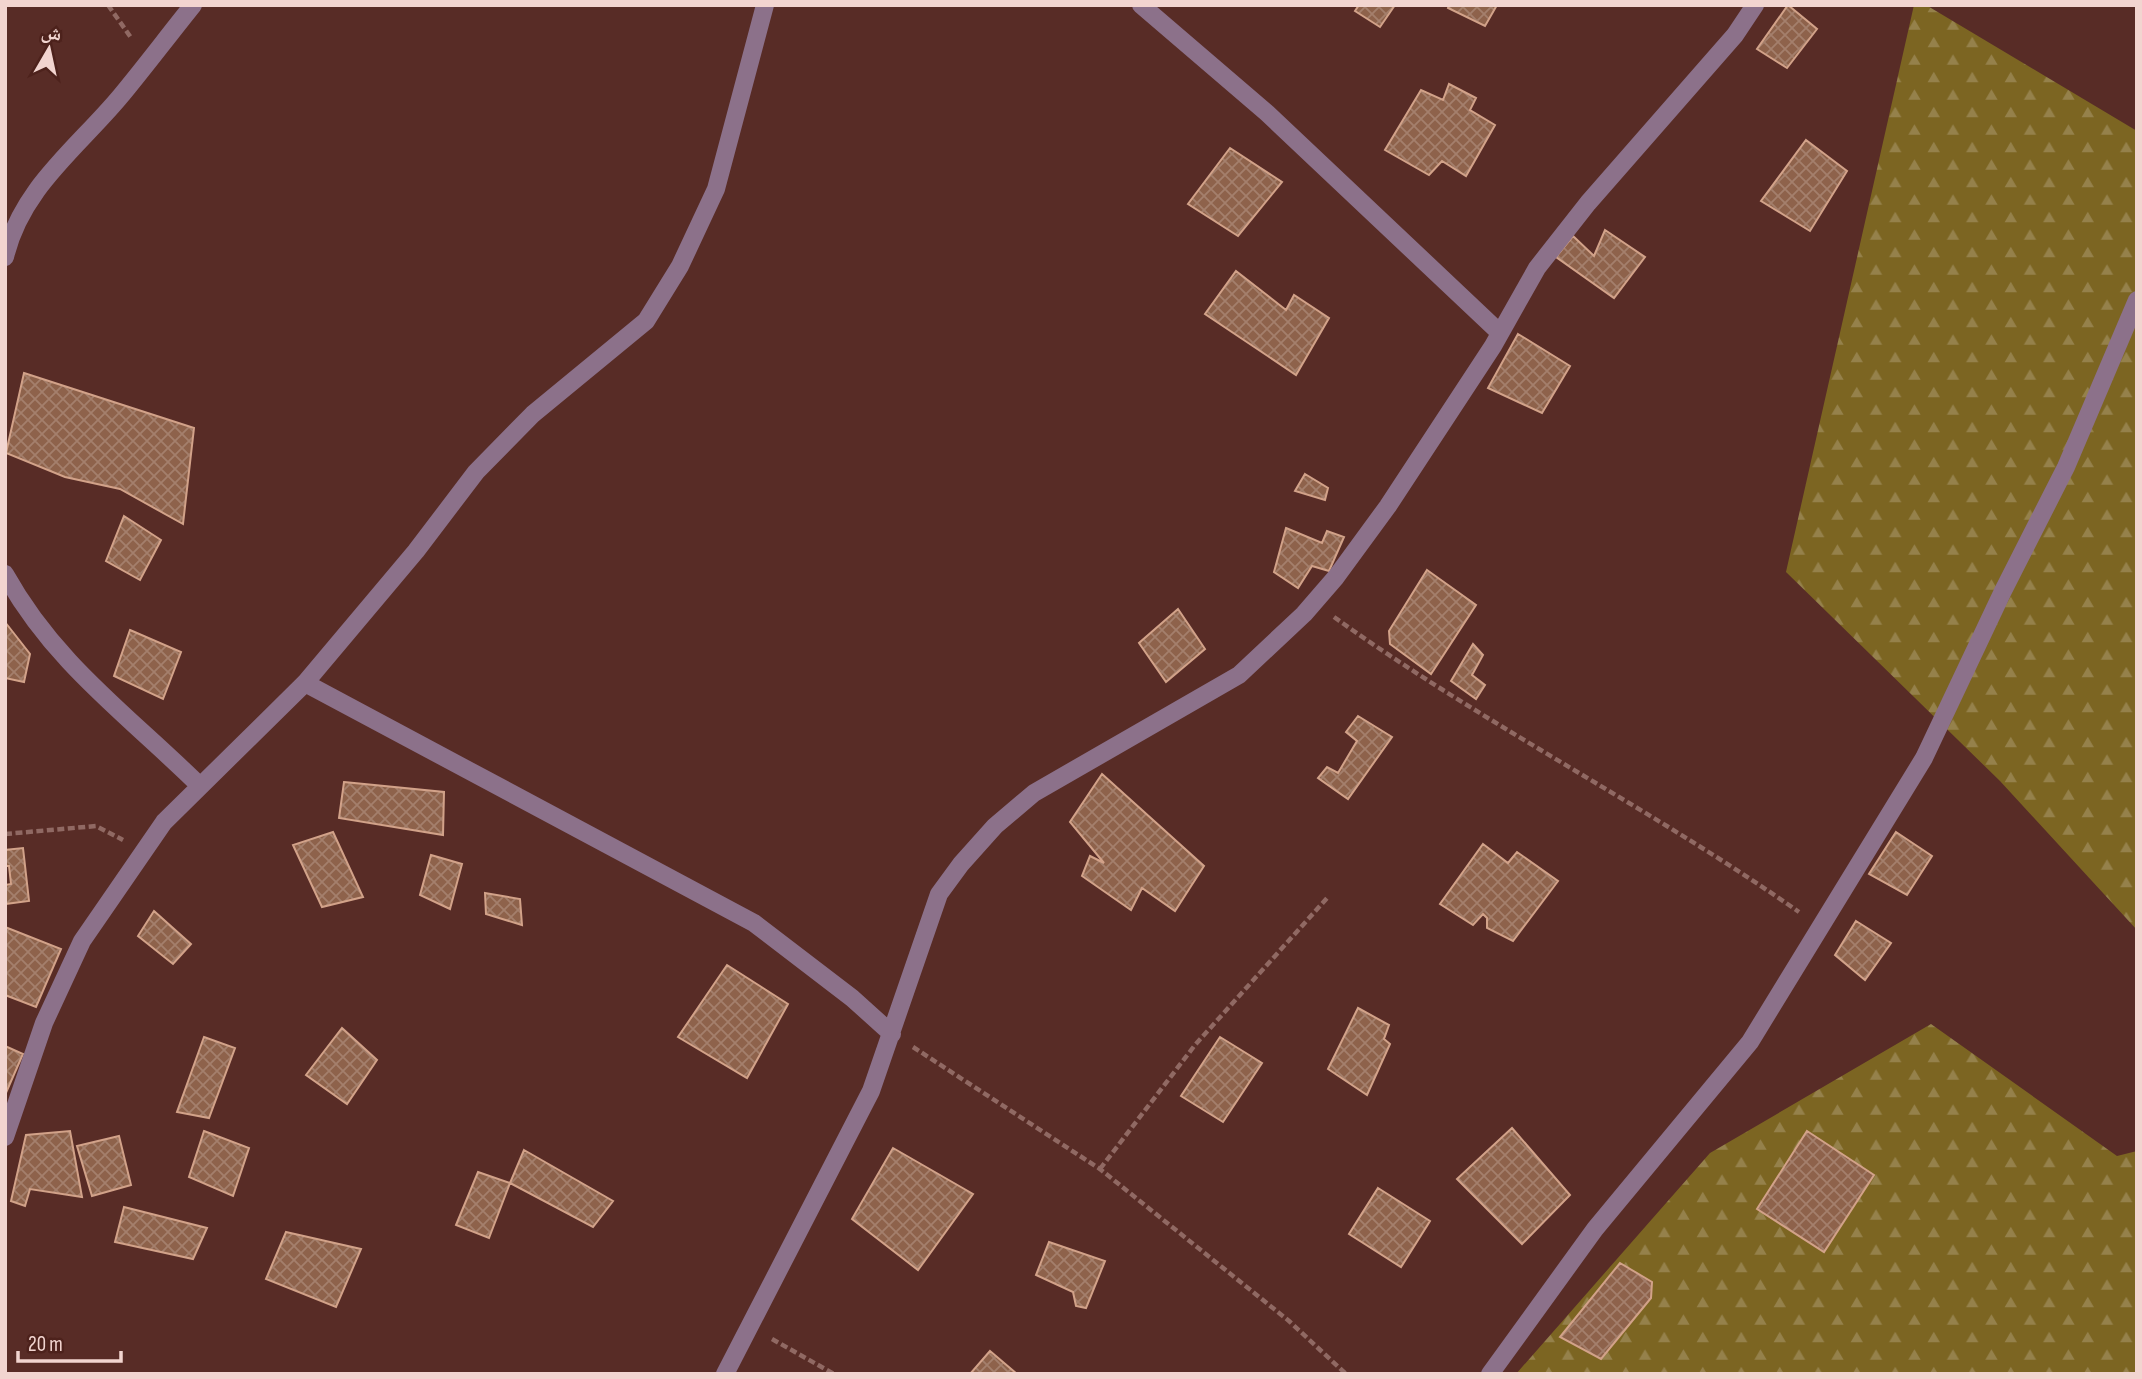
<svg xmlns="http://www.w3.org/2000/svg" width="2142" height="1379" viewBox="0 0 2142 1379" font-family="'Sofia Sans Condensed','Noto Naskh Arabic',sans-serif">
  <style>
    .forest { fill: url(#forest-firs) }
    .building { fill: url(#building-cross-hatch); stroke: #d2a289; stroke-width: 2 }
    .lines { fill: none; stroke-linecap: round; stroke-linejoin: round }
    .path { stroke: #906963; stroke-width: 4.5; stroke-dasharray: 7 3.5; stroke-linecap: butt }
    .minor { stroke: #8c718a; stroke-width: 18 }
  </style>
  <defs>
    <pattern id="forest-firs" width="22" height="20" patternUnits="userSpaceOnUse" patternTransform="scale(1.75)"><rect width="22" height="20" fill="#7c6522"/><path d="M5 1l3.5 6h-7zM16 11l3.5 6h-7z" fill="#95814b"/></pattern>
    <pattern id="building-cross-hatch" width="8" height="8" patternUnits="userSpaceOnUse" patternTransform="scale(1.75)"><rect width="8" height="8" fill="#8e624b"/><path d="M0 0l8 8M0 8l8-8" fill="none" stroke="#a47f6c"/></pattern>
  </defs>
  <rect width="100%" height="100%" fill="#582c26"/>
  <path class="forest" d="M1914,5H1926L2137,131V930L2000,781L1786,572Z
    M1931,1024L2117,1156L2137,1151V1374H1516L1710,1153Z"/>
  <path class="building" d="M1359,5H1395L1380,27L1355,11Z
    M1449,5H1497L1485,26L1448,8Z
    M1788,5L1817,29L1787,68L1757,49Z
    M1449,84L1476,98L1470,110L1495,125L1466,176L1442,161L1429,175L1385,150L1421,90L1443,100Z
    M1806,140L1847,171L1810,231L1761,201Z
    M1230,148L1282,182L1238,236L1188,204Z
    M1605,230L1645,257L1614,298L1556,257L1573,236L1594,256Z
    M1236,271L1286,310L1294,295L1329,318L1296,375L1205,314Z
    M1518,334L1570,366L1542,413L1488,388Z
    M24,373L194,428L183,524L120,489L65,477L6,453Z
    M1305,474L1328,488L1325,500L1295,491Z
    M124,516L161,540L140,580L106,561Z
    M1286,528L1322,543L1327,531L1344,537L1329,571L1312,566L1298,588L1274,572Z
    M1427,570L1476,605L1431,674L1390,644L1389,631Z
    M1178,609L1205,649L1166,682L1139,643Z
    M5,622L30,654L24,682L5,678Z
    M130,630L181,652L163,699L114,676Z
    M1473,644L1483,655L1472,675L1485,685L1476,699L1451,681Z
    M1358,716L1392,737L1348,799L1318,778L1327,767L1338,773L1357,741L1346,732Z
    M1102,774L1204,866L1175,911L1142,888L1131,910L1082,876L1090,856L1104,863L1070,822Z
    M344,782L444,792L443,835L339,818Z
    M333,832L363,897L322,907L293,845Z
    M1896,832L1932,856L1907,895L1869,874Z
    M1483,844L1508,863L1517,852L1558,881L1513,941L1487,928V918L1483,914L1473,925L1440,904Z
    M23,848L29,901L5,904V885L11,884L9,866H5V850Z
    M431,855L462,864L450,909L420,895Z
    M485,893L520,899L522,925L486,914Z
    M154,911L191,944L173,964L138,936Z
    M1856,921L1891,943L1865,980L1835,955Z
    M5,927L61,949L36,1007L5,995Z
    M727,965L788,1004L747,1078L678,1037Z
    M1358,1008L1389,1025L1384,1039L1390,1044L1367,1095L1328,1069Z
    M342,1028L377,1060L347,1104L306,1075Z
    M204,1037L235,1048L209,1118L177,1112Z
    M1220,1037L1262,1063L1223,1122L1181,1096Z
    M5,1046L23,1054L5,1095Z
    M1512,1128L1570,1195L1522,1244L1457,1179Z
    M70,1131L82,1197L30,1189L25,1206L11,1201L26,1135Z
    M204,1131L249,1148L233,1196L189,1177Z
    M1807,1131L1874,1175L1824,1252L1757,1209Z
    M119,1136L131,1185L92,1196L77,1146Z
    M893,1148L973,1194L918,1270L852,1219Z
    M524,1150L613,1201L593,1227L510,1183Z
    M478,1172L510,1183L489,1238L456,1225Z
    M1378,1188L1430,1221L1401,1267L1349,1234Z
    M124,1207L207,1228L193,1259L115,1242Z
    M286,1232L361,1249L336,1307L266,1279Z
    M1049,1242L1105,1261L1086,1308L1076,1306L1073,1292L1036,1275Z
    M1620,1263L1652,1282L1651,1298L1601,1359L1560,1337Z
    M990,1351L1017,1374H970Z"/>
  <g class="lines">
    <path class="path" d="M108,5L132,39
      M1334,617C1483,724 1649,807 1799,912
      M5,834L96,826L123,840
      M913,1047L1100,1169L1289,1321L1346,1374
      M1100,1169L1195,1045L1328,897
      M772,1339L834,1374"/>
    <path class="minor" d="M1141,5L1267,113L1500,333
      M5,257C21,189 76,149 119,98C144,68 168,36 193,5
      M5,574C55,664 128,715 200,786
      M305,683L754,923L852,998L892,1034
      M5,1137L44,1023L82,941L164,822L305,683L416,551L476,472L533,414L646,321L680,266L716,189L765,5
      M725,1374L871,1091L939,894L961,864L995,826L1034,793L1239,675L1304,614L1336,577L1388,506L1493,346L1537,268L1588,203L1735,35L1755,5
      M1490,1374L1595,1229L1750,1042L1924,758L2003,591L2066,467L2137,300"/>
  </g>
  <rect width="2142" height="1379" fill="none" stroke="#f2d5d0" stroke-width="14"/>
  <g transform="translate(49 49) rotate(9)" stroke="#4d221c" stroke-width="5" paint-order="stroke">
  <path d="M0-5L12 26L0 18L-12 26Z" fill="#f2d5d0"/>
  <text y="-10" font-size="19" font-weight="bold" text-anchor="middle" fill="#f2d5d0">ش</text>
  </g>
  <path d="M18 1351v10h103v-10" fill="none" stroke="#f2d5d0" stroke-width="3.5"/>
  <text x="28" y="1351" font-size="21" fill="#f2d5d0" stroke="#4d221c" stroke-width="5" paint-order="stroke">20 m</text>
</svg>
